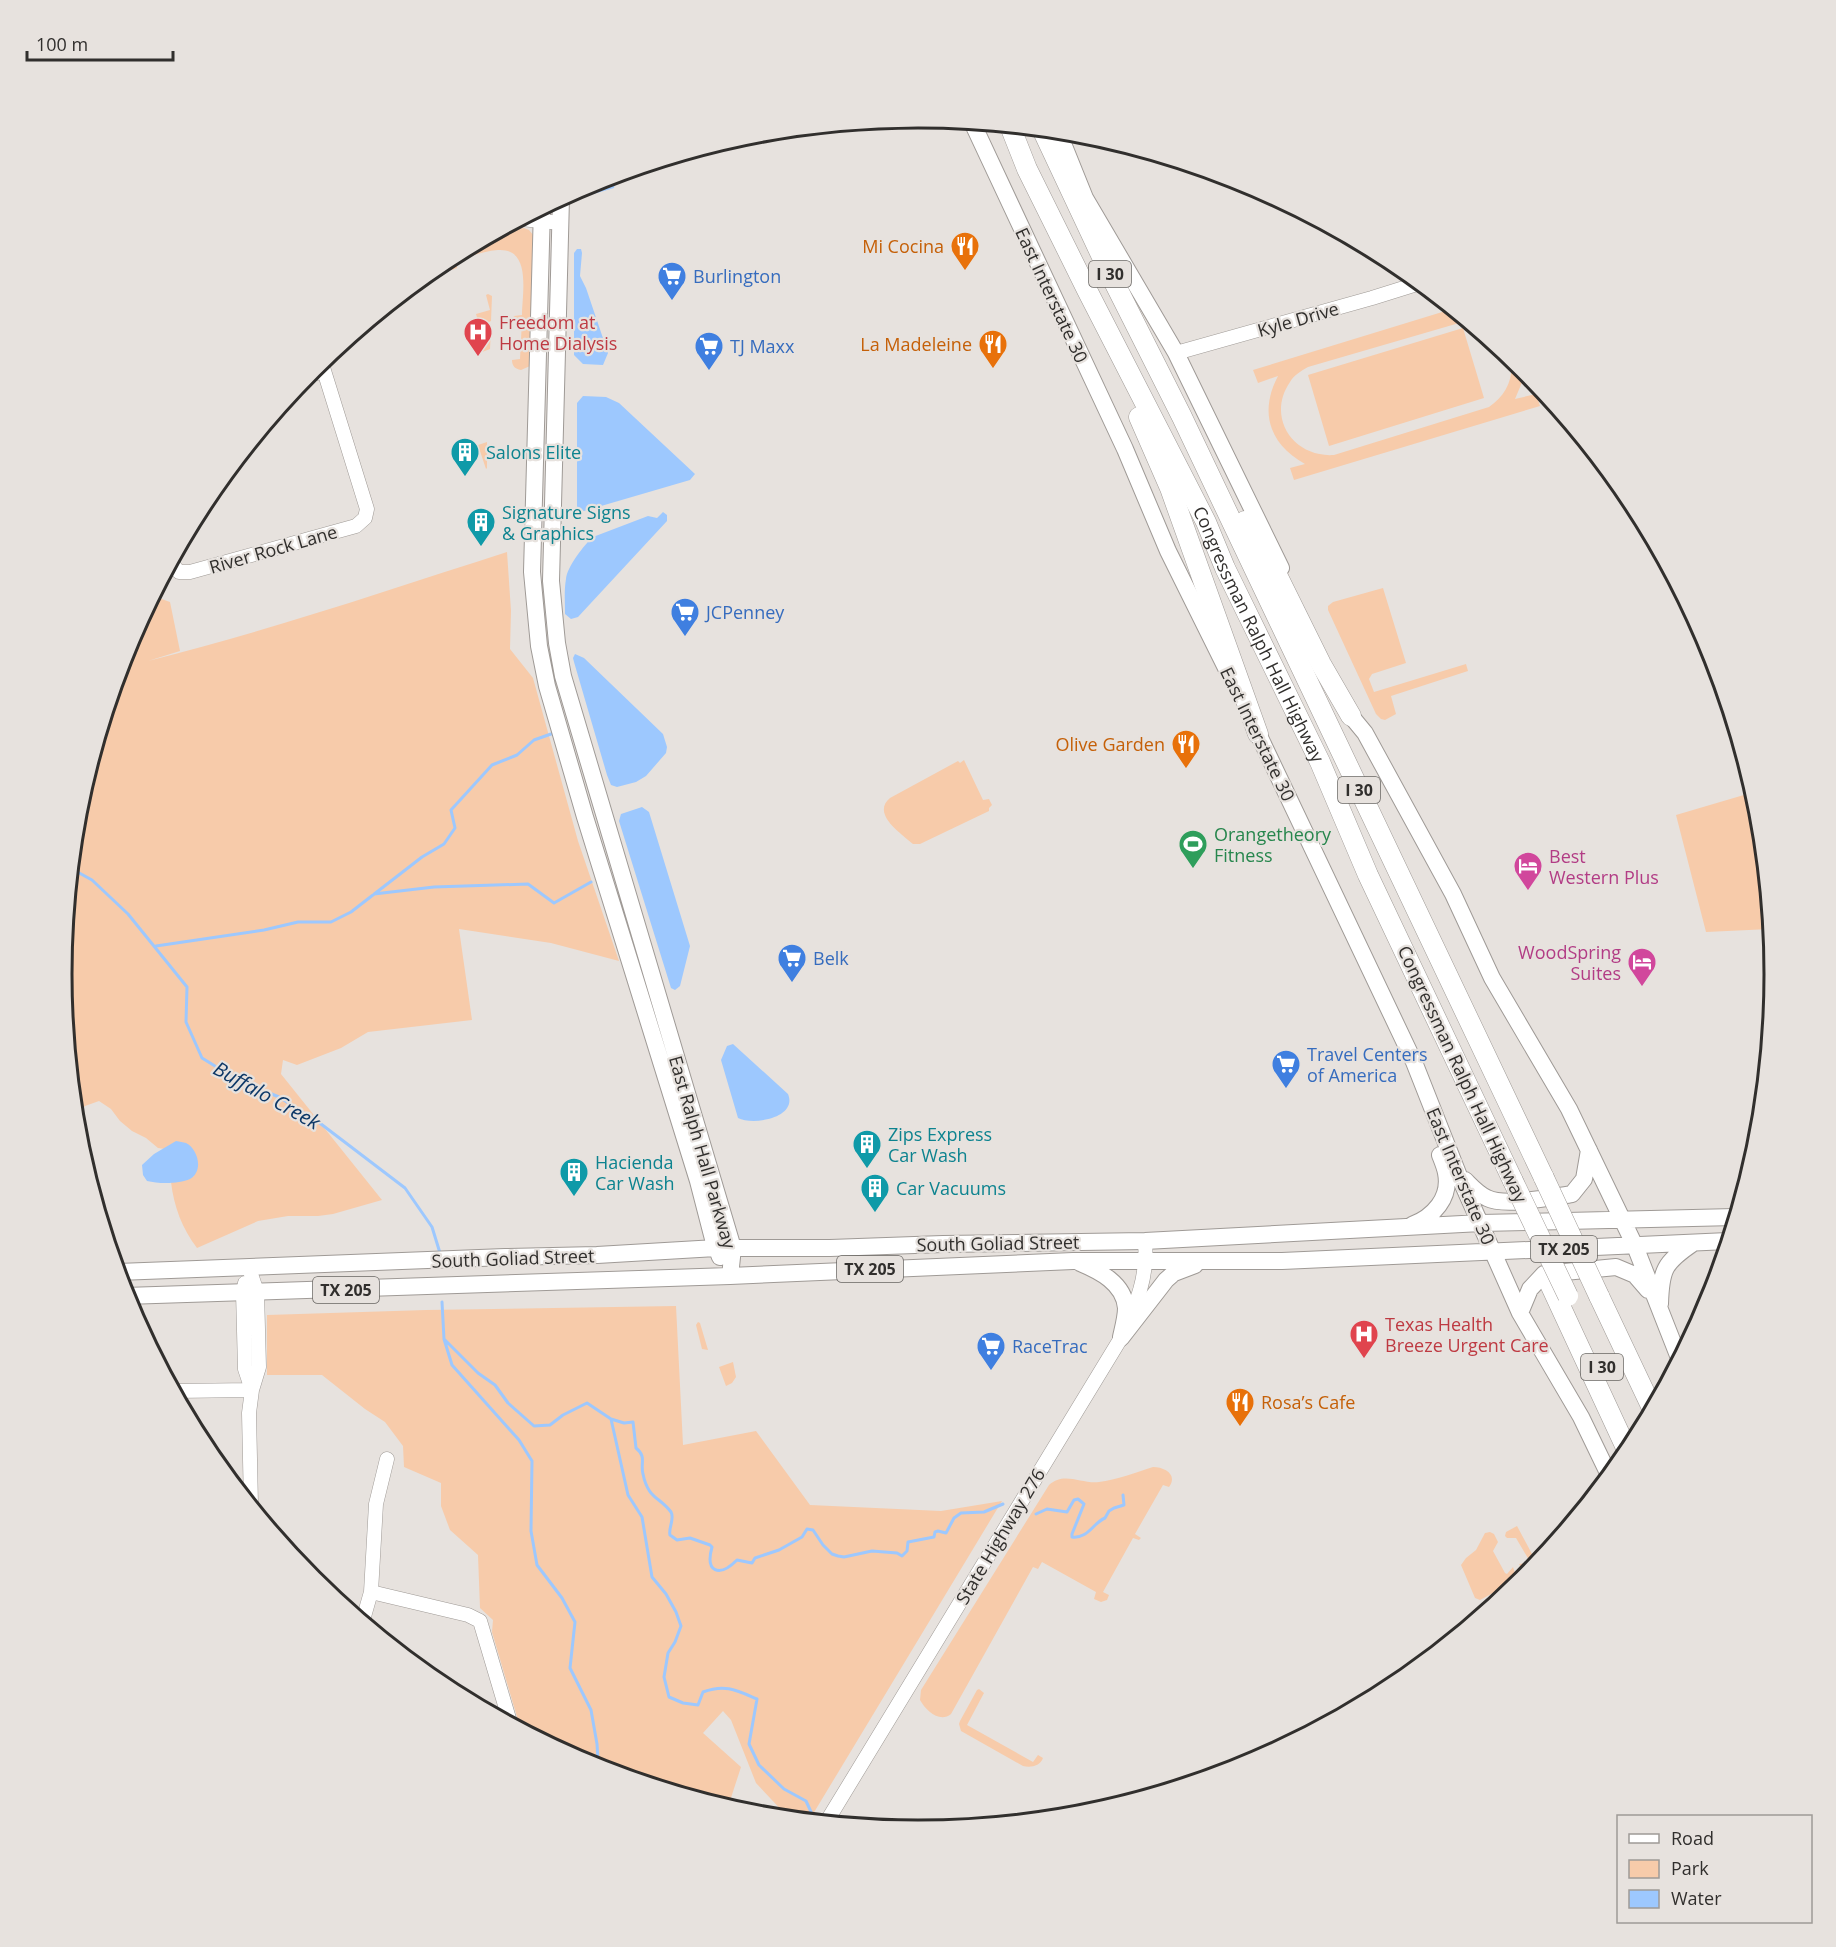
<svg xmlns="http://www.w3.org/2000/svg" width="1836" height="1947" viewBox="0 0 1836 1947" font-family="'Open Sans',sans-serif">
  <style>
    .green { fill: #f7cbaa }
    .water { fill: #9dc8fe }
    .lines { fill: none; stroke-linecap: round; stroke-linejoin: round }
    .stream { stroke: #9dc8fe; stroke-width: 3 }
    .minor-casing { stroke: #9f9a96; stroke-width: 15 }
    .major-casing { stroke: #9f9a96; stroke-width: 18 }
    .highway-casing { stroke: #9f9a96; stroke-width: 21 }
    .minor { stroke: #fff; stroke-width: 14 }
    .major { stroke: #fff; stroke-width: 16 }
    .highway { stroke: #fff; stroke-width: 20 }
    .highway-bridge-casing { stroke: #9f9a96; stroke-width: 21; stroke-linecap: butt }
    .highway-bridge { stroke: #fff; stroke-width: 20 }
    .labels { text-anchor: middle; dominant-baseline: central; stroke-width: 4.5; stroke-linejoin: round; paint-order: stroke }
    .shield { fill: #e7e2de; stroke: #686562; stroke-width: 1.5 }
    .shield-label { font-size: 16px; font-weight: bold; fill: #312f2d }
    .food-label { font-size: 18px; fill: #c56008; stroke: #e7e2de; text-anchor: end }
    .shop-label { font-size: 18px; fill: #366cbe; stroke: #e7e2de; text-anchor: start }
    .street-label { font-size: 18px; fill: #312f2d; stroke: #e7e2de }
    .health-label { font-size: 18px; fill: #be3a42; stroke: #e7e2de; text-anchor: start }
    .culture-label { font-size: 18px; fill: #0d838f; stroke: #e7e2de; text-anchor: start }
    .leisure-label { font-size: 18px; fill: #27864d; stroke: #e7e2de; text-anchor: start }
    .hotel-label { font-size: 18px; fill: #b23c85; stroke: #e7e2de; text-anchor: start }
    .water-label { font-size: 20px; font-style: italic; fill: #0d3867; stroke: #e7e2de }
    .rim { fill: none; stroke: #312f2d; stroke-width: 3 }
  </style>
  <rect width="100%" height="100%" fill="#e7e2de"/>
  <path class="green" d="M524,228L529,230L534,236L530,366L521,370C515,369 512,366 512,360L520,359L522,320L513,319L514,316L522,315C522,294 532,248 498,250C484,251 469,257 456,260L457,268L452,270L449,262L439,264L459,252L474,249L503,232Z
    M488,294L492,296L491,321L485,324L482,320L478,321L476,314L490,310L486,295Z
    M1452,309L1466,321L1308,367C1301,371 1294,375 1290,382C1266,417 1293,458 1334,455L1489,407C1506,395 1514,379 1511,358L1525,370L1523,380L1515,399L1536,394L1540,406L1294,480L1290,468L1305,464C1269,444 1259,412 1278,376L1258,383L1253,370Z
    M1463,328L1484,398L1329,446L1308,375Z
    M491,329L490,349L482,352L478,339L486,336L485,331Z
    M487,442V468L486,469L478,445Z
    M507,552L511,611L510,649L533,678L578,841L619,961L551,943L459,929L472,1020L368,1032L341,1048L297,1065L283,1060L281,1074L382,1200L333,1214L318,1216H288L258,1221L197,1248C182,1228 174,1207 171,1182L189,1179L194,1176L177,1141L165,1149L158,1148L146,1138L132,1131L120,1121L111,1109L99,1101L85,1106L76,1117L62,973L78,806L127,645L153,596L170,602L180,651L148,661C269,631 388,590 507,552Z
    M1383,588L1406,663L1372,674L1369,679L1374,692L1466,664L1468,671L1391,696L1396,714L1385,720L1381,719L1376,714L1328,610V606L1333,602Z
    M964,760L983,800L989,799L992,805L989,808V811L920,844H913C901,833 871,814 890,798L958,761L960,763Z
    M1754,792L1758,807L1770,929L1706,932L1676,815Z
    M676,1306L683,1445L756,1431L810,1505L941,1511L1002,1501L810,1819L788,1817L756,1783L731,1720L723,1711L703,1733L741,1767L728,1807L590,1765L520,1727L492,1632L493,1620L480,1608L478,1555L450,1530L441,1506V1483L404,1467L403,1446L385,1422L365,1409L322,1375H267V1315L426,1310Z
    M698,1322L700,1323L708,1350L702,1349L696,1325Z
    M733,1362L736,1377L732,1383L726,1386L719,1367Z
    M1153,1467C1165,1467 1178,1475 1169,1487L1163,1485L1135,1534L1141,1538L1139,1540L1133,1538L1103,1592L1109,1595L1107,1600L1101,1602L1094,1599L1096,1592L1042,1562L1038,1569L1033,1567L951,1714C940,1723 926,1711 920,1700L921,1690L1049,1485C1064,1471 1081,1484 1099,1482C1116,1480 1137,1472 1153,1467Z
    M1517,1526L1532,1554L1537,1557L1541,1558L1528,1574L1524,1572L1519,1564L1528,1563L1529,1560L1516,1538H1507L1505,1536L1506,1532Z
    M1490,1532L1494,1534L1498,1542L1493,1551L1505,1573L1507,1574L1513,1567L1516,1576L1513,1582L1480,1600L1475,1598L1461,1565L1466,1558L1476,1550L1485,1533Z
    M979,1689L984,1693L967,1725L1033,1762L1038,1755L1043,1758C1040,1766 1031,1768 1023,1766L961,1731L959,1724L960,1721L977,1690Z"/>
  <path class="water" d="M617,174L614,188L583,197L574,191L591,182Z
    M577,249H581L582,253L580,276L586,288L608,353L603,365L583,364L574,355V253Z
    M583,396L606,397L619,403L695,474L690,480L584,511L577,508V403Z
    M663,512L667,515V521L578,617L571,619L565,614C565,602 564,590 566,579C567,567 584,545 593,537L648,516L657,518Z
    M575,654L584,658L663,734L667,747L666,753L646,776L636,782L617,787L611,785L607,775L574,662L573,658Z
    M642,807L649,812L690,946L680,986L675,990L671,988L619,821L621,814Z
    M733,1044L788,1094C798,1118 753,1126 738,1118L721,1060L727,1046Z
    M176,1141C180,1142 183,1142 186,1143C198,1149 204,1171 190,1179C179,1184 159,1184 147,1181L143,1175L142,1165L154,1154Z"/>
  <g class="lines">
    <path class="stream" d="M72,869L92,880L128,914L187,987L186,1022L202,1058L236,1079L279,1097L321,1124L405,1188L432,1227L440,1253
      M374,894L434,887L528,884L554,903L591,882
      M156,946L264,930L298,922H331L351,912L422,857L444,844L455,828L451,810L492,765L517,755L534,740L551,734
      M442,1302L444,1339L452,1365L519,1440L532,1461L531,1531L537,1565L562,1598L575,1622L570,1668L591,1710L597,1744L598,1760L593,1766
      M444,1339L478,1373L495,1385L508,1403L534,1426L550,1425L563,1415L587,1403L611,1419L628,1495L642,1517L652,1577L666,1594L676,1612L681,1626L675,1642L668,1653L664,1677L669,1697L683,1703L698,1705L703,1692C725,1684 736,1690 757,1699L749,1744L759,1765L784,1789L806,1801L812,1814
      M611,1419L624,1423L633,1422L636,1448C647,1457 640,1463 643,1474C648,1499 660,1497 671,1512C675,1519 668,1528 670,1535L677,1540L690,1538L710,1545L712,1547C705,1572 719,1578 737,1560L752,1563L755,1558L779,1550L802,1537L807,1529L813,1530L823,1545L832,1554L838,1556L844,1557L872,1551L897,1553L902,1556L907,1551L908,1542L934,1537L935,1532L938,1531L946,1533L954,1518L961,1513L984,1512L1003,1504
      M1036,1514L1047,1509L1067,1512L1074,1500L1078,1499L1084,1504L1072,1534V1537C1088,1539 1093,1523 1105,1518L1109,1511L1114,1508L1124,1505L1123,1495"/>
    <g class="minor-casing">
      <path id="minor" d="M521,219L561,223
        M1176,353L1372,298L1420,283
        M306,376L324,371
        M171,563L179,572H190L356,526L365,518L367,509L321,361
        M249,1268L257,1292L259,1367L252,1390L249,1413L251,1505
        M245,1283L243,1292L245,1369L252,1390
        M175,1391L252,1390
        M371,1592L468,1615L480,1621L510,1722
        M363,1620L371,1592L376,1504L387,1459
        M827,1821L1121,1338C1136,1304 1148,1279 1145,1241"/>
    </g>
    <g class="major-casing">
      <path id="major" d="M972,122L1125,449L1168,551L1227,670
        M1058,131L1085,198L1176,353L1281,568
        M561,198L551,581L557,643L563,676L733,1248L730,1276
        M542,208L532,572L539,646L547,686L585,817L698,1181L713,1239L720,1257
        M1346,705L1351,716L1365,733L1453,894L1492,978L1569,1109L1635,1246L1679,1358
        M1253,723L1414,1062L1459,1176L1520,1313L1581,1417L1609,1475
        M1465,1180C1472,1187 1478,1194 1487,1198C1505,1207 1552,1197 1572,1194L1584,1179L1589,1150
        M1412,1225C1433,1217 1451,1198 1446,1173C1445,1167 1442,1160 1440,1155
        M1080,1263C1099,1271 1124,1283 1126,1308C1126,1317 1123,1328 1121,1337
        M118,1272L505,1257L597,1255L716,1248H830L943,1244L1145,1241L1481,1223L1735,1217
        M125,1296L730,1276L1073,1261H1282L1728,1241
        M1660,1304C1661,1270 1664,1263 1692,1244
        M1520,1313L1530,1289L1544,1274L1616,1267L1635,1275L1648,1290
        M1121,1338L1166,1280L1174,1273L1195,1265"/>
    </g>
    <g class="highway-casing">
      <g id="highway">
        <path id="s1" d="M1010,126L1027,169L1087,290L1206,522L1225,568L1320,762L1368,875L1513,1181"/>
        <path d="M1042,129L1110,274L1182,417L1544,1178"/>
        <path d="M1139,417L1170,488L1258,734"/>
        <path d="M1245,521L1261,552L1275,571L1321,664L1351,716"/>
        <path d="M1550,1284L1628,1452"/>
        <path d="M1599,1296L1652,1408"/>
      </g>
    </g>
    <use href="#minor" class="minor"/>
    <use href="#major" class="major"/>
    <use href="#highway" class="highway"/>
    <g class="highway-bridge-casing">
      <path id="highway-bridge" d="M1544,1178L1599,1296
        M1513,1181L1568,1296"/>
    </g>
    <use href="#highway-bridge" class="highway-bridge"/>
  </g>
  <defs>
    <g id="restaurant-pin" transform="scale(1.5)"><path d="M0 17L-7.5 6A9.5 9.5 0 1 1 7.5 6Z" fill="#e8710a" stroke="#e7e2de"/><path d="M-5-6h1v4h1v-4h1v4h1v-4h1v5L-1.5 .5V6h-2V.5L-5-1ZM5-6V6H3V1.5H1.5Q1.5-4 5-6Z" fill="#fff"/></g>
    <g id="supermarket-pin" transform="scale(1.5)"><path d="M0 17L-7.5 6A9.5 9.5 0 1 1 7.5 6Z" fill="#3f7fe0" stroke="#e7e2de"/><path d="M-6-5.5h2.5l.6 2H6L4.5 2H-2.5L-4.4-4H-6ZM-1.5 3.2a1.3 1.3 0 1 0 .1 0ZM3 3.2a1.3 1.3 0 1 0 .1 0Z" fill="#fff"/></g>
    <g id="hospital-pin" transform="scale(1.5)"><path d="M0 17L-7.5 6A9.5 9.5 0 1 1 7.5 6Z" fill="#e0444e" stroke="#e7e2de"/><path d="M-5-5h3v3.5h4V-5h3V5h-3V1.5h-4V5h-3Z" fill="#fff"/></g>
    <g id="building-pin" transform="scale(1.5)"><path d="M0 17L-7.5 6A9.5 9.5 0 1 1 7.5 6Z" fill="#0f9aa8" stroke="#e7e2de"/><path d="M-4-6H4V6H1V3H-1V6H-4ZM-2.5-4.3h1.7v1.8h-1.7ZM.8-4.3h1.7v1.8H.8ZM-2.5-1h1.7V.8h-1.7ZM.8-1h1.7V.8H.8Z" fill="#fff"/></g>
    <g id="stadium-pin" transform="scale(1.5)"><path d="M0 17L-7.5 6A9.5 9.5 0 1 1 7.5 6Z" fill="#2e9e5b" stroke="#e7e2de"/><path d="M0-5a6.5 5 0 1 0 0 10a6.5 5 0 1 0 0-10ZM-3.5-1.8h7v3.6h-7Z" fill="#fff"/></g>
    <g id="hotel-pin" transform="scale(1.5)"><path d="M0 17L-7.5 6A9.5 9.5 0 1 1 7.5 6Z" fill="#d1479c" stroke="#e7e2de"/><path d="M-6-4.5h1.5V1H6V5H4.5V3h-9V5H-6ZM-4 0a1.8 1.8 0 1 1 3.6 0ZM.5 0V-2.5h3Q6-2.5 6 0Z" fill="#fff"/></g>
  </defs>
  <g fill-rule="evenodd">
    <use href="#restaurant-pin" x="965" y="246"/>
    <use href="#supermarket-pin" x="672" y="276"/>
    <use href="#hospital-pin" x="478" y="332"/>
    <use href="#restaurant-pin" x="993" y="344"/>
    <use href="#supermarket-pin" x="709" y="346"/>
    <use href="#building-pin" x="465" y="452"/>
    <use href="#building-pin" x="481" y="522"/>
    <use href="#supermarket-pin" x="685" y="612"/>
    <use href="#restaurant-pin" x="1186" y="744"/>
    <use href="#stadium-pin" x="1193" y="844"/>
    <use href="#hotel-pin" x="1528" y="866"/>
    <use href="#supermarket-pin" x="792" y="958"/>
    <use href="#hotel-pin" x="1642" y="962"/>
    <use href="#supermarket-pin" x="1286" y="1064"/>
    <use href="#building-pin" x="867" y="1144"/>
    <use href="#building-pin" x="574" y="1172"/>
    <use href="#building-pin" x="875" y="1188"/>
    <use href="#hospital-pin" x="1364" y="1334"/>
    <use href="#supermarket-pin" x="991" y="1346"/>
    <use href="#restaurant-pin" x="1240" y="1402"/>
  </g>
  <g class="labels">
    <g class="shield">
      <rect x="1089" y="261" width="42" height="26" rx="4.5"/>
      <rect x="1338" y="777" width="42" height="26" rx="4.5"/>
      <rect x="1531" y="1236" width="66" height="26" rx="4.5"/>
      <rect x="837" y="1256" width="66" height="26" rx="4.5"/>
      <rect x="313" y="1277" width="66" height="26" rx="4.5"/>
      <rect x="1581" y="1354" width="42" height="26" rx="4.5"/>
    </g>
    <g class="shield-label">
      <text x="1110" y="274">I 30</text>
      <text x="1359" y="790">I 30</text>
      <text x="1564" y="1249">TX 205</text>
      <text x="870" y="1269">TX 205</text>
      <text x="346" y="1290">TX 205</text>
      <text x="1602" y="1367">I 30</text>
    </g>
    <g class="food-label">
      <text x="944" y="246">Mi Cocina</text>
      <text x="972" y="344">La Madeleine</text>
      <text x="1165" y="744">Olive Garden</text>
      <text x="1261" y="1402" text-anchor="start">Rosa’s Cafe</text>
    </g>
    <g class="shop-label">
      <text x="693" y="276">Burlington</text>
      <text x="730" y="346">TJ Maxx</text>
      <text x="706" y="612">JCPenney</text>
      <text x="813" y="958">Belk</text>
      <text x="1307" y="1054">Travel Centers<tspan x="1307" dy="21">of America</tspan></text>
      <text x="1012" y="1346">RaceTrac</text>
    </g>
    <g class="street-label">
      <text transform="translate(1052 295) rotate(65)">East Interstate 30</text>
      <text transform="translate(1298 319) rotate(-16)">Kyle Drive</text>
      <text transform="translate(273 549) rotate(-16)">River Rock Lane</text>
      <text stroke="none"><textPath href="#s1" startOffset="566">Congressman Ralph Hall Highway</textPath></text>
      <text transform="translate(1258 734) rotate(64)">East Interstate 30</text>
      <text transform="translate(1463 1074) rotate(65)">Congressman Ralph Hall Highway</text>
      <text transform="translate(703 1152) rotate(74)">East Ralph Hall Parkway</text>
      <text transform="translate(1461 1176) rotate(67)">East Interstate 30</text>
      <text transform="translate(998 1243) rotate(-1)">South Goliad Street</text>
      <text transform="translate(513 1258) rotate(-2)">South Goliad Street</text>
      <text transform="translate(1000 1536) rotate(-59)">State Highway 276</text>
    </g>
    <g class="health-label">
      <text x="499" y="322">Freedom at<tspan x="499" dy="21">Home Dialysis</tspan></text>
      <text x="1385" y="1324">Texas Health<tspan x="1385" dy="21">Breeze Urgent Care</tspan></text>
    </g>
    <g class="culture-label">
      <text x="486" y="452">Salons Elite</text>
      <text x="502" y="512">Signature Signs<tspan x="502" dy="21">&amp; Graphics</tspan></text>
      <text x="888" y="1134">Zips Express<tspan x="888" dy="21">Car Wash</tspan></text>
      <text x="595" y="1162">Hacienda<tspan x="595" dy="21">Car Wash</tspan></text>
      <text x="896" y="1188">Car Vacuums</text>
    </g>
    <g class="leisure-label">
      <text x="1214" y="834">Orangetheory<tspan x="1214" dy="21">Fitness</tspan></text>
    </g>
    <g class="hotel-label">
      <text x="1549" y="856">Best<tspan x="1549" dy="21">Western Plus</tspan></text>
      <text x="1621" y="952" text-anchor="end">WoodSpring<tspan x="1621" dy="21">Suites</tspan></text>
    </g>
    <g class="water-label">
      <text transform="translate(267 1095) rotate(29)">Buffalo Creek</text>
    </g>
  </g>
  <path d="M0 0H1836V1947H0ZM72 974a846 846 0 1 1 1692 0a846 846 0 1 1-1692 0Z" fill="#e7e2de" fill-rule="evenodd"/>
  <path class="rim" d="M72 974a846 846 0 1 1 1692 0a846 846 0 1 1-1692 0Z"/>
  <rect x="1617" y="1815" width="195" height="108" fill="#e7e2de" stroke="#9e9a97" stroke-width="1.5"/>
  <rect x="1629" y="1834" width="30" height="9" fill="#ffffff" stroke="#9e9a97" stroke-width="1.5"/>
  <text x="1671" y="1845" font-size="18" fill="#312f2d">Road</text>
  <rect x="1629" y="1860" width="30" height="18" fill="#f7cbaa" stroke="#9e9a97" stroke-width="1.5"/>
  <text x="1671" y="1875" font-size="18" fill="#312f2d">Park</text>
  <rect x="1629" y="1890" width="30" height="18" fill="#9dc8fe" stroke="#9e9a97" stroke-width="1.5"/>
  <text x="1671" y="1905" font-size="18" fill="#312f2d">Water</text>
  <path d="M27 51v9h146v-9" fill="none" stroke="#312f2d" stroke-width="3"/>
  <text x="36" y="51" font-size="18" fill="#312f2d" stroke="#e7e2de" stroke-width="4.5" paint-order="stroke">100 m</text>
</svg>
